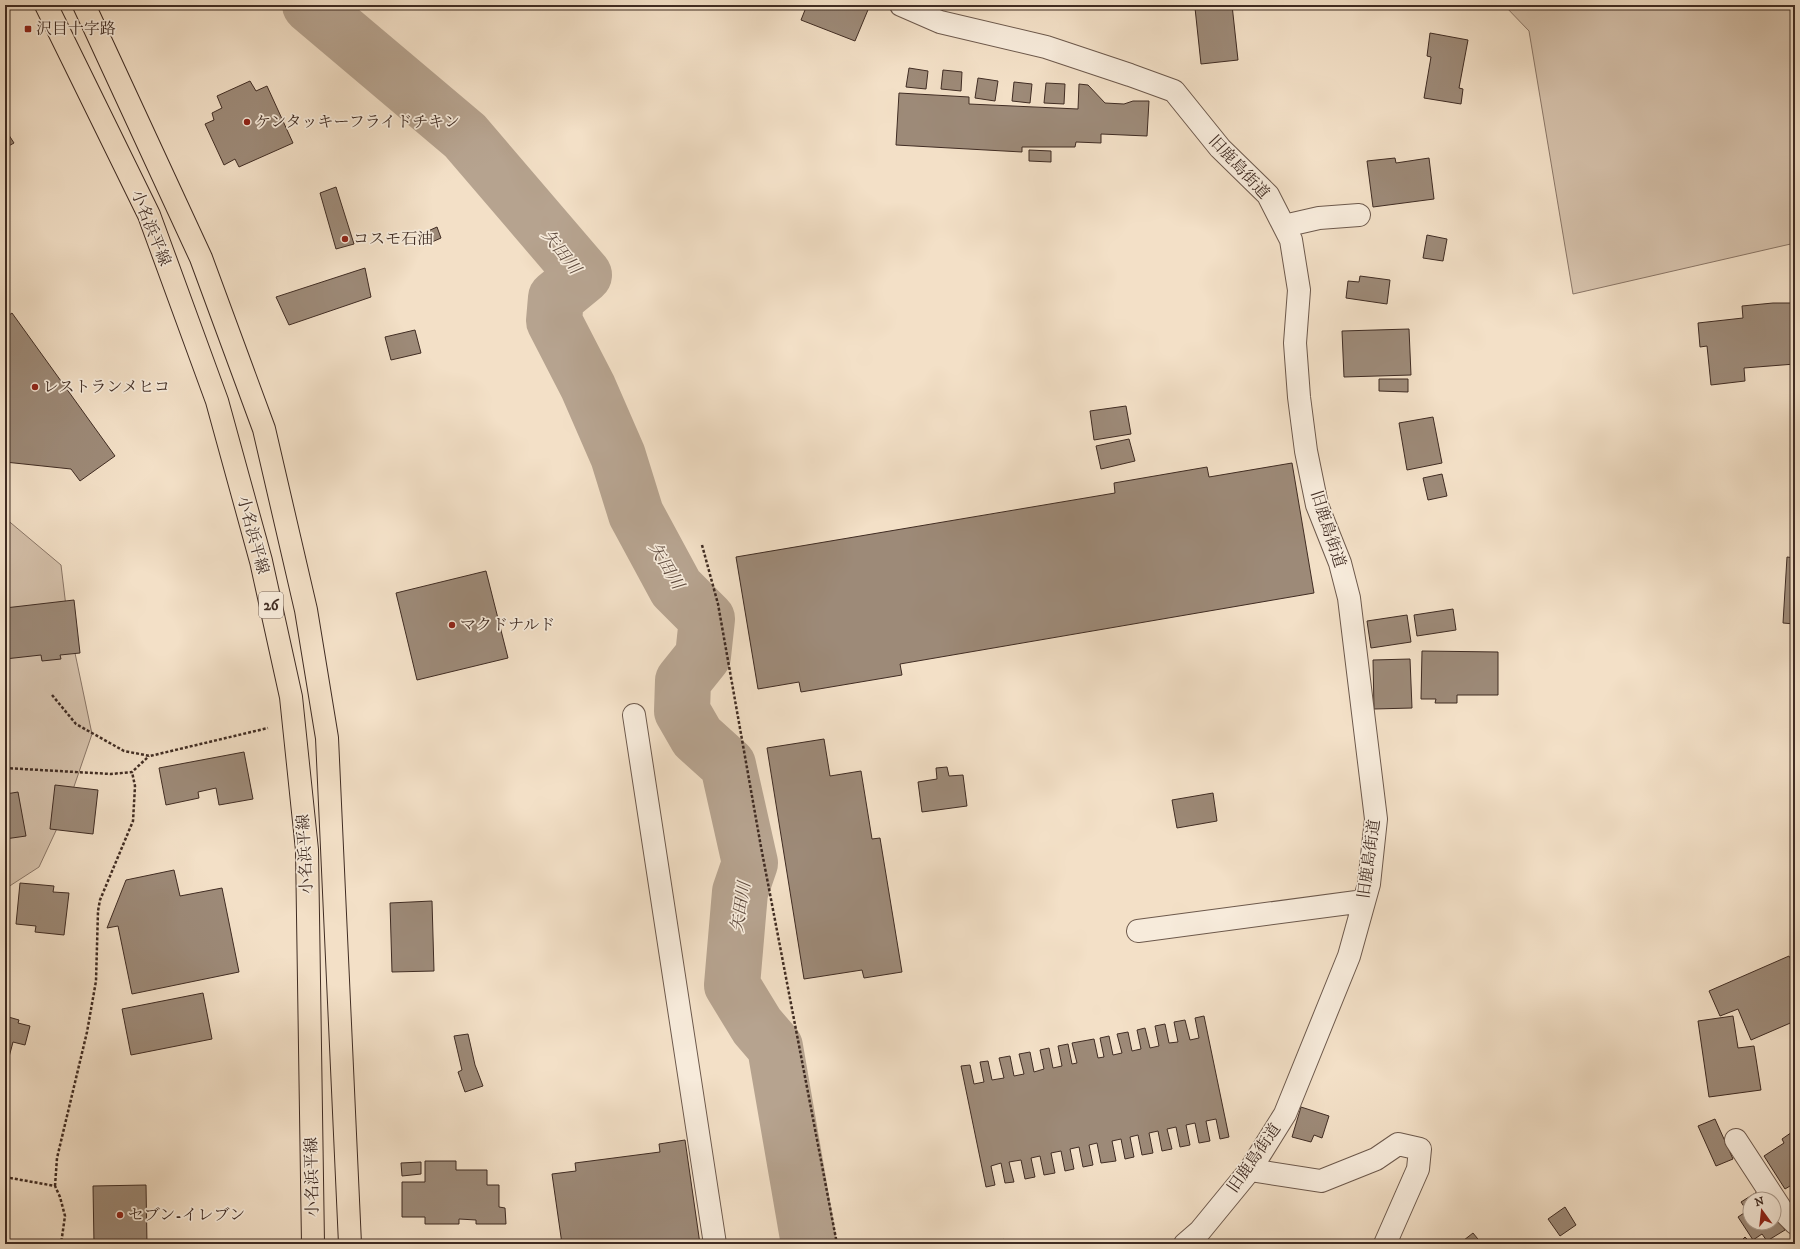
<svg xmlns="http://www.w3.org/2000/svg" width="1800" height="1249" viewBox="0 0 1800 1249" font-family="'IM FELL DW Pica','Noto Serif JP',serif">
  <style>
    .green { fill: #d5c1ab; stroke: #8a7667 }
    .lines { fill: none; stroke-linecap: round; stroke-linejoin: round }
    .river { stroke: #b6a38f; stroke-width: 56 }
    .building { fill: #9d8a78; stroke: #402c23 }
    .minor-casing { stroke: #6d594c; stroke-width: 24 }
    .major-casing { stroke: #402c23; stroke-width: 24 }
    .path { stroke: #402c23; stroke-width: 2.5; stroke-dasharray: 3 2; stroke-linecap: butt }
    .minor { stroke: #f7ebdb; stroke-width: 22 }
    .major { stroke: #f3e0c7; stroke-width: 22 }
    .poi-dot { fill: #8f2418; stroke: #f7ebdb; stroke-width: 1.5 }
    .labels { text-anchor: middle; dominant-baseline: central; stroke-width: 3.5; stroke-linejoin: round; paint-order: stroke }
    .shield { fill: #f7ebdb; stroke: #77655a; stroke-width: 1 }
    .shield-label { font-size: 15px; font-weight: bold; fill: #402c23 }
    .poi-label { font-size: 16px; fill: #402c23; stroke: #f7ebdb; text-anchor: start }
    .street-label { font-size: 16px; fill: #402c23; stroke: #f7ebdb }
    .water-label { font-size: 17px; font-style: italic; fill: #5e4a3e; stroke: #f7ebdb }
  </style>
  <rect width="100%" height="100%" fill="#f3e0c7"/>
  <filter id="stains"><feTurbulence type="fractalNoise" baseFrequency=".005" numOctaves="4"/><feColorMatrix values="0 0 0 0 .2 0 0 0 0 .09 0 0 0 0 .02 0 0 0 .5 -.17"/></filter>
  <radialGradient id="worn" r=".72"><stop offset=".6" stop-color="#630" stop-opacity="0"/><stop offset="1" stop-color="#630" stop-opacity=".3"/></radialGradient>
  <path class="green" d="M1504,5H1795V243L1573,294L1529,31Z
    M5,518L61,565L67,615L92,734L67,807L39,867L5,889Z"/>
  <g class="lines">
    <path class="river" d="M310,5L465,136L584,275L556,298L554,321L588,387L618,456L636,514L676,588L707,619L703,656L683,681L682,711L697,737L728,765L750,863L740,892L732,985L757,1026L775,1047L809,1244"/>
  </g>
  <path class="building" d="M807,5H870L855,41L801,20Z
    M1220,5H1232L1238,60L1201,64L1195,8Z
    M1430,33L1468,40L1459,88L1463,89L1461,104L1424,98L1431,57L1427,56Z
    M909,68L928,71L926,89L906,87Z
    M943,70L962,72L961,91L941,89Z
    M978,78L998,81L995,101L975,98Z
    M250,81L256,91L267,86L293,143L239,167L235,159L224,165L205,124L214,120L212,113L222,108L217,96Z
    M1014,82L1032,84L1030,103L1012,101Z
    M1046,83L1065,84L1064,104L1044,103Z
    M1079,84L1088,85L1105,103L1124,104L1133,101H1149L1147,136L1101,134V143L1076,142L1075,147H1022V152L896,145L899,93L969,97V104L1078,109Z
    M5,129L14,143L5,148Z
    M1029,150L1051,151V162L1029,161Z
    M1395,158L1396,163L1429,158L1434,199L1373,207L1367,161Z
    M336,187L354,244L336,249L320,193Z
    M437,227L441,238L423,246L419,235Z
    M1427,235L1447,239L1443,261L1423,258Z
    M365,268L371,297L289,325L276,297Z
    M1360,276L1390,280L1387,304L1346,298L1348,281L1359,282Z
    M1773,303H1795V364L1744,368L1745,381L1711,385L1707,346L1700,347L1698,323L1743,318L1742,306Z
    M12,313L115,456L80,481L71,469L5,462V318Z
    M1409,329L1411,375L1344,377L1342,331Z
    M415,330L421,353L391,360L385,337Z
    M1379,379H1408V392L1379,391Z
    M1126,406L1131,434L1094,440L1090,411Z
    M1433,417L1442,463L1407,470L1399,423Z
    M1129,439L1135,461L1101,469L1096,446Z
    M1292,463L1314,593L900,664L902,675L801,692L799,682L758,689L736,557L1115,493L1114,483L1207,467L1209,477Z
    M1442,474L1447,496L1428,500L1423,478Z
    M1787,557L1795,558V624L1783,623Z
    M486,571L508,658L417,680L396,593Z
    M74,600L80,653L60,655L61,659L42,661L41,655L5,659V608Z
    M1453,609L1456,630L1417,636L1414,615Z
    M1407,615L1411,642L1371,648L1367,621Z
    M1422,651L1498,652V695H1457V703H1435L1436,699H1421Z
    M1410,659L1412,708L1374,709L1373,660Z
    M824,739L830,776L861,771L872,839L880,838L902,972L864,978L862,970L804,979L767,748Z
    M244,752L253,799L219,805L216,788L198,792L199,798L166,805L159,768Z
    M947,767L949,776L963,775L967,806L922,812L918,782L937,779L936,768Z
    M55,785L98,790L93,834L50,829Z
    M5,789L6,794L18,792L26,836L5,839Z
    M1213,793L1217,821L1177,828L1172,800Z
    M174,870L180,896L222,888L239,972L132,994L118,926L107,928L126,880Z
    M20,883L54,886L53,892L69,893L64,935L35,932L36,926L16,924Z
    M432,901L434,971L392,972L390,903Z
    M1789,956L1795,967V1021L1751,1040L1738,1009L1720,1016L1709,991Z
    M203,993L212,1039L131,1055L122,1009Z
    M5,1016L19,1020L18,1023L30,1026L25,1045L13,1042L9,1057L5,1055Z
    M1204,1016L1229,1137L1220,1139L1216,1119L1206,1121L1210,1141L1199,1143L1195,1123L1186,1125L1190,1145L1180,1147L1176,1127L1167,1129L1172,1149L1162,1151L1158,1131L1149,1133L1153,1153L1142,1155L1138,1135L1130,1137L1134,1157L1125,1159L1121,1139L1112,1141L1116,1161L1101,1163L1097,1143L1089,1145L1093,1165L1083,1167L1079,1147L1070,1149L1074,1169L1065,1171L1061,1151L1051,1153L1055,1173L1044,1175L1040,1156L1031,1158L1035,1177L1025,1179L1021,1160L1009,1162L1014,1182L1005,1183L1001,1163L991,1166L995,1185L986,1187L961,1066L970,1065L974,1084L984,1082L980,1062L988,1061L992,1080L1004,1078L999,1058L1010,1056L1014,1076L1024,1074L1019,1054L1030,1052L1034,1072L1044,1069L1040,1050L1049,1048L1053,1068L1062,1066L1058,1046L1068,1044L1072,1064L1077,1063L1072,1043L1094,1039L1098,1058L1104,1057L1100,1038L1109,1036L1113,1055L1122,1053L1117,1034L1128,1032L1132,1051L1141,1049L1137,1030L1145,1028L1150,1048L1159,1046L1155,1026L1165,1024L1169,1043L1178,1042L1174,1022L1185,1020L1190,1040L1199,1038L1195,1018Z
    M1733,1016L1738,1048L1754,1046L1761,1090L1709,1097L1698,1021Z
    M468,1034L475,1065L483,1086L465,1092L458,1072L462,1070L454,1036Z
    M1301,1107L1329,1116L1322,1138L1314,1135L1311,1142L1292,1137Z
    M1715,1119L1733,1159L1716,1166L1698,1126Z
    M1795,1130V1183L1785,1189L1764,1156L1784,1143L1782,1139Z
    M685,1140L700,1244H562L552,1174L576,1171L575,1163L660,1152L659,1144Z
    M425,1161H456V1170H487V1185H499V1207L505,1208L506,1224H476V1220L459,1219V1224H425V1217H402V1182H425Z
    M421,1162V1174L402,1176L401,1163Z
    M146,1185L147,1244H94L93,1186Z
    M1760,1190L1766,1199H1750V1223H1774V1212L1785,1230L1767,1241L1762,1234L1753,1240L1738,1217L1747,1211L1741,1202Z
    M1565,1207L1576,1225L1560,1236L1548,1219Z
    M1473,1233L1482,1244H1459Z
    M1745,1237L1752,1244H1738Z
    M1003,1239L1009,1244H998Z"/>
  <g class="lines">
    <g class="minor-casing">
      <path id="minor" d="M901,5L940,22L1046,47L1130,75L1174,91L1220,148L1268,195L1291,240L1299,290L1295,343L1299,397L1306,451L1317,505L1340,563L1349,598L1376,819L1369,884L1349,956L1285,1114L1250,1170L1200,1231L1185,1244
        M1284,226L1319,218L1359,215
        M634,715L715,1244
        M1138,931L1364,901
        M1736,1140L1781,1209L1795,1223
        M1250,1170L1321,1181L1376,1159L1398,1144L1420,1149L1418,1169L1385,1244"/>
    </g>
    <g class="major-casing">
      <path id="major" d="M46,5L149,215L217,401L261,561L291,697L307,850L313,1244
        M84,5L201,258L264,429L306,610L327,738L350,1244"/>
    </g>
    <path class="path" d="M702,545L718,604L761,847L837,1244
      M52,695L76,724L124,751L150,756L268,728
      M5,768L111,774L132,772L149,756
      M5,1177L55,1186L60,1197L65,1216L61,1244
      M55,1186L57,1158L87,1032L96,981L98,911L100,900L133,821L135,786L132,772"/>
    <use href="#minor" class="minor"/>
    <use href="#major" class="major"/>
  </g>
  <g class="poi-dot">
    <rect x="24" y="25" width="8" height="8" rx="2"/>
    <circle cx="247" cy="122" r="4"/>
    <circle cx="345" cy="239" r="4"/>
    <circle cx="35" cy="387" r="4"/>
    <circle cx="452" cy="625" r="4"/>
    <circle cx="120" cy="1215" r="4"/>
  </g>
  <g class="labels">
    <rect class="shield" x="259" y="592" width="24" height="26" rx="3"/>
    <g class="shield-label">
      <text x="271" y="605">26</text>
    </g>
    <g class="poi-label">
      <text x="36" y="29">沢目十字路</text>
      <text x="255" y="122">ケンタッキーフライドチキン</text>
      <text x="353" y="239">コスモ石油</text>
      <text x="43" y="387">レストランメヒコ</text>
      <text x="460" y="625">マクドナルド</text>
      <text x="128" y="1215">セブン-イレブン</text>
    </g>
    <g class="street-label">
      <text transform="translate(1239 167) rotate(47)">旧鹿島街道</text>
      <text transform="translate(151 228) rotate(68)">小名浜平線</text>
      <text transform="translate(1328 529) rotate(72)">旧鹿島街道</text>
      <text transform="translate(253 535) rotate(75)">小名浜平線</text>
      <text transform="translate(305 854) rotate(-93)">小名浜平線</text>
      <text transform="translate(1369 859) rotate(-82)">旧鹿島街道</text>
      <text transform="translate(1254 1158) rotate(-55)">旧鹿島街道</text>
      <text transform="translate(312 1177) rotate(-91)">小名浜平線</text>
    </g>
    <g class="water-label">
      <text transform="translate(561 252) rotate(52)">矢田川</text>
      <text transform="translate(666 566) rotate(59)">矢田川</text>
      <text transform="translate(741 907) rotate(-81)">矢田川</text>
    </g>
  </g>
  <rect width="1800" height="1249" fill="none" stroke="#f3e0c7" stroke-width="20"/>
  <rect x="6" y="6" width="1788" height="1237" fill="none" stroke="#402c23" stroke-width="2"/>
  <rect x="10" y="10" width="1780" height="1229" fill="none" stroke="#402c23"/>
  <g transform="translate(1762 1211) rotate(345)"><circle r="19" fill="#f7ebdb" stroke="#ae9f91"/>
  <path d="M0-3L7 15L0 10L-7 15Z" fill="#8f2418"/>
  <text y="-6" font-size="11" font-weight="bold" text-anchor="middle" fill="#402c23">N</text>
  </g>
  <rect width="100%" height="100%" filter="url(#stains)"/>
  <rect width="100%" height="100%" fill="url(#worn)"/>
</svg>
